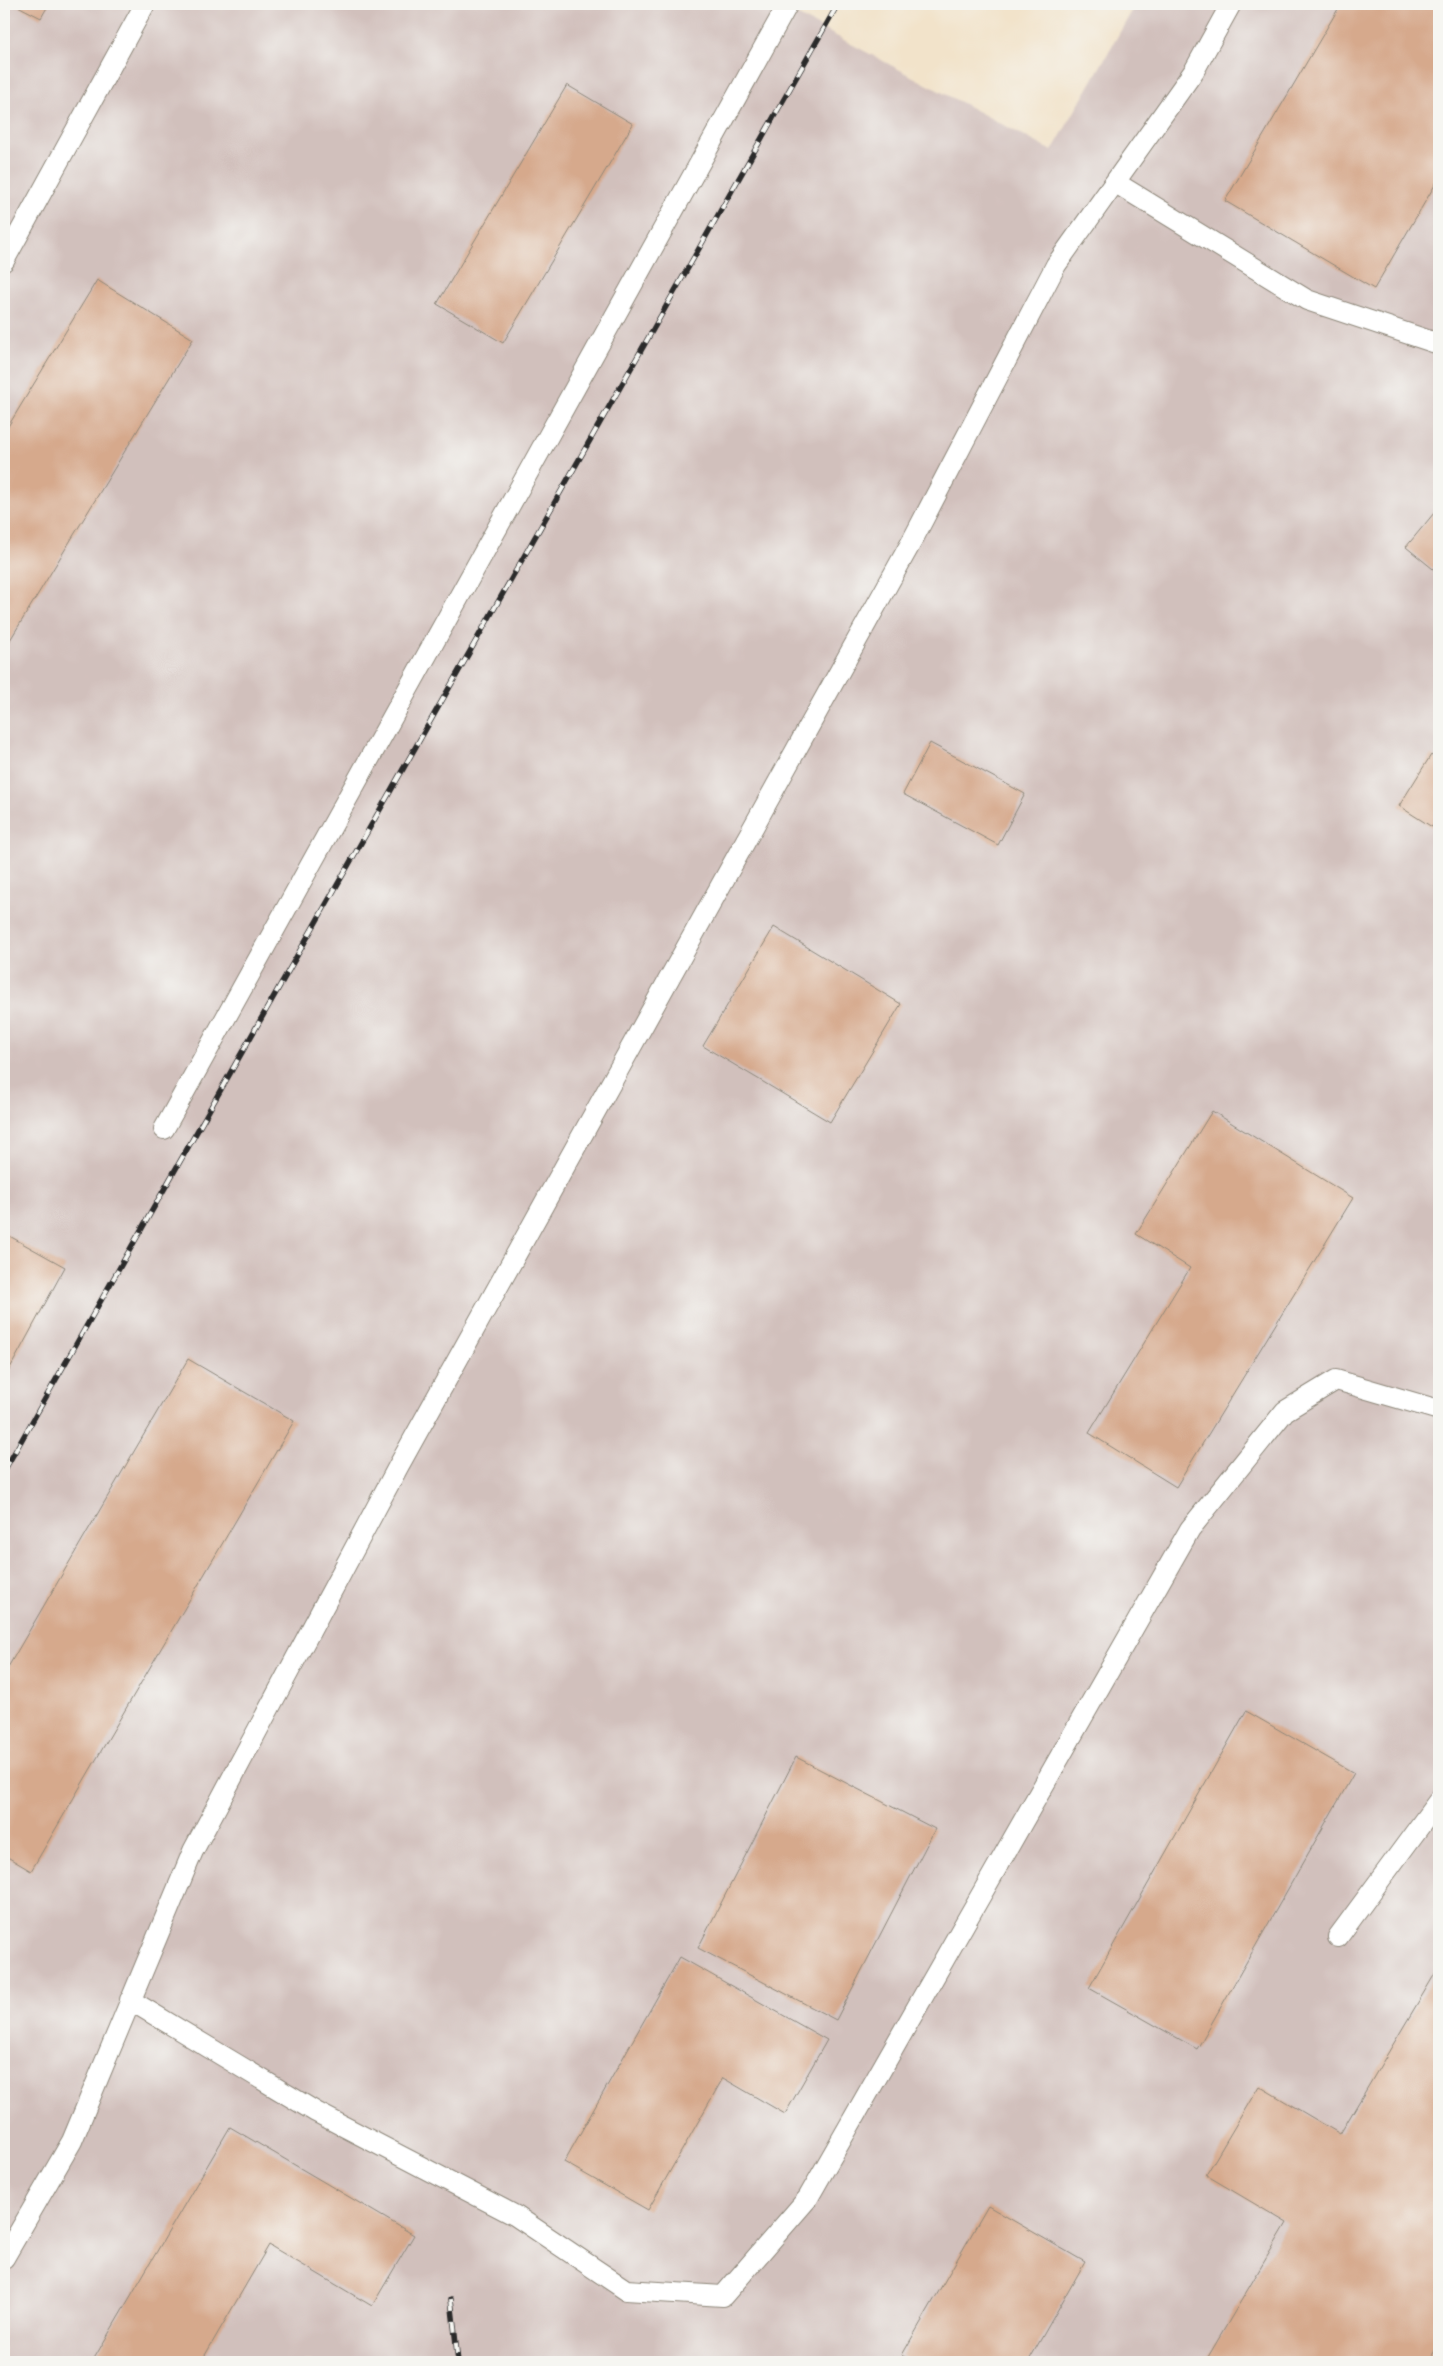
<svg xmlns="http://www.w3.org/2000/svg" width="1443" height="2366" viewBox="0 0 1443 2366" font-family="'Shantell Sans',sans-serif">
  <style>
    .industrial { fill: #d1c0bc }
    .building { fill: #d6a98c }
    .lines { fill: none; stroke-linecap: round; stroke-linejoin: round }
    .service-casing { stroke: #8e877a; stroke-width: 22 }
    .service { stroke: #fff; stroke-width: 20 }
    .rail-casing { stroke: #2b2b2b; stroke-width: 5.5 }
    .rail { stroke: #f6f6f2; stroke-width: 4; stroke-dasharray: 11; stroke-linecap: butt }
  </style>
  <rect width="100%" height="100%" fill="#f6f6f2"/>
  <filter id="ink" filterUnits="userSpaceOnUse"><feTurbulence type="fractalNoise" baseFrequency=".02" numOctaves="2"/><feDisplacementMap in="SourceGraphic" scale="10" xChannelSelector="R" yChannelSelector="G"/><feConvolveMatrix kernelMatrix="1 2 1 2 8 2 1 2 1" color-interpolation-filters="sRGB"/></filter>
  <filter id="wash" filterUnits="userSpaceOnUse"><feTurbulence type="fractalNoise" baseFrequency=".0096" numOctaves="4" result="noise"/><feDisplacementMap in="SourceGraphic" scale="20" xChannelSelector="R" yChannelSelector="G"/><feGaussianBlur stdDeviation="1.12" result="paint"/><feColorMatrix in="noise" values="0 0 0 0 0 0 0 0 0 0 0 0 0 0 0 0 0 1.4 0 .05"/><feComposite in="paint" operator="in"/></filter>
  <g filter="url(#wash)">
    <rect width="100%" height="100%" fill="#f2e3ca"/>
    <path class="industrial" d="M4,4H776L1052,151L1136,4H1439V2362H4Z"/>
    <g id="blocks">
      <path class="building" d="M14,4H49L41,18Z
        M1341,4H1439V178L1374,289L1225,201Z
        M567,85L633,124L503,343L437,304Z
        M97,280L193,339L7,645L4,643V433Z
        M1439,507V572L1438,573L1406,547Z
        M930,743L1025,794L998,845L903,794Z
        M1431,755L1439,761V815L1432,827L1399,806Z
        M774,927L901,1004L830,1122L703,1046Z
        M1212,1111L1353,1198L1176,1487L1089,1433L1190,1268L1136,1234Z
        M4,1233L65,1267L9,1370L4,1367Z
        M188,1359L294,1421L31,1871L4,1855V1674Z
        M1246,1711L1354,1773L1197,2049L1089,1988Z
        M796,1757L935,1829L836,2020L698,1948Z
        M680,1957L827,2040L785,2114L723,2078L648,2210L564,2162Z
        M1439,1967V2344L1428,2362H1205L1287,2223L1206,2175L1259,2086L1340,2134Z
        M230,2127L414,2235L372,2306L269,2245L201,2362H92Z
        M988,2206L1085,2262L1028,2362H915L902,2355Z"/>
    </g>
  </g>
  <g filter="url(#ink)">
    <use href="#blocks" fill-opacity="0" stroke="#8e877a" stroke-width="1"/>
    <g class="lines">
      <g class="service-casing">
        <path id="service" d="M1116,183L1307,300L1436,343L1439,342
          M4,261L145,4
          M164,1129L788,4
          M1338,1937L1439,1800
          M130,2000L316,2112L516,2216L626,2290L723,2296L808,2198L1190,1529L1285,1411L1336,1380L1439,1410
          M4,2258L72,2141L193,1851L398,1467L912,541L1056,265L1194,71L1231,4"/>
      </g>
      <use href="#service" class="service"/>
      <g class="rail-casing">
        <path id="rail" d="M4,1471L838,4
          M451,2299L458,2362"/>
      </g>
      <use href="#rail" class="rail"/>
    </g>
  </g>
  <rect width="1443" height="2366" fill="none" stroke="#f6f6f2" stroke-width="20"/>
</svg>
